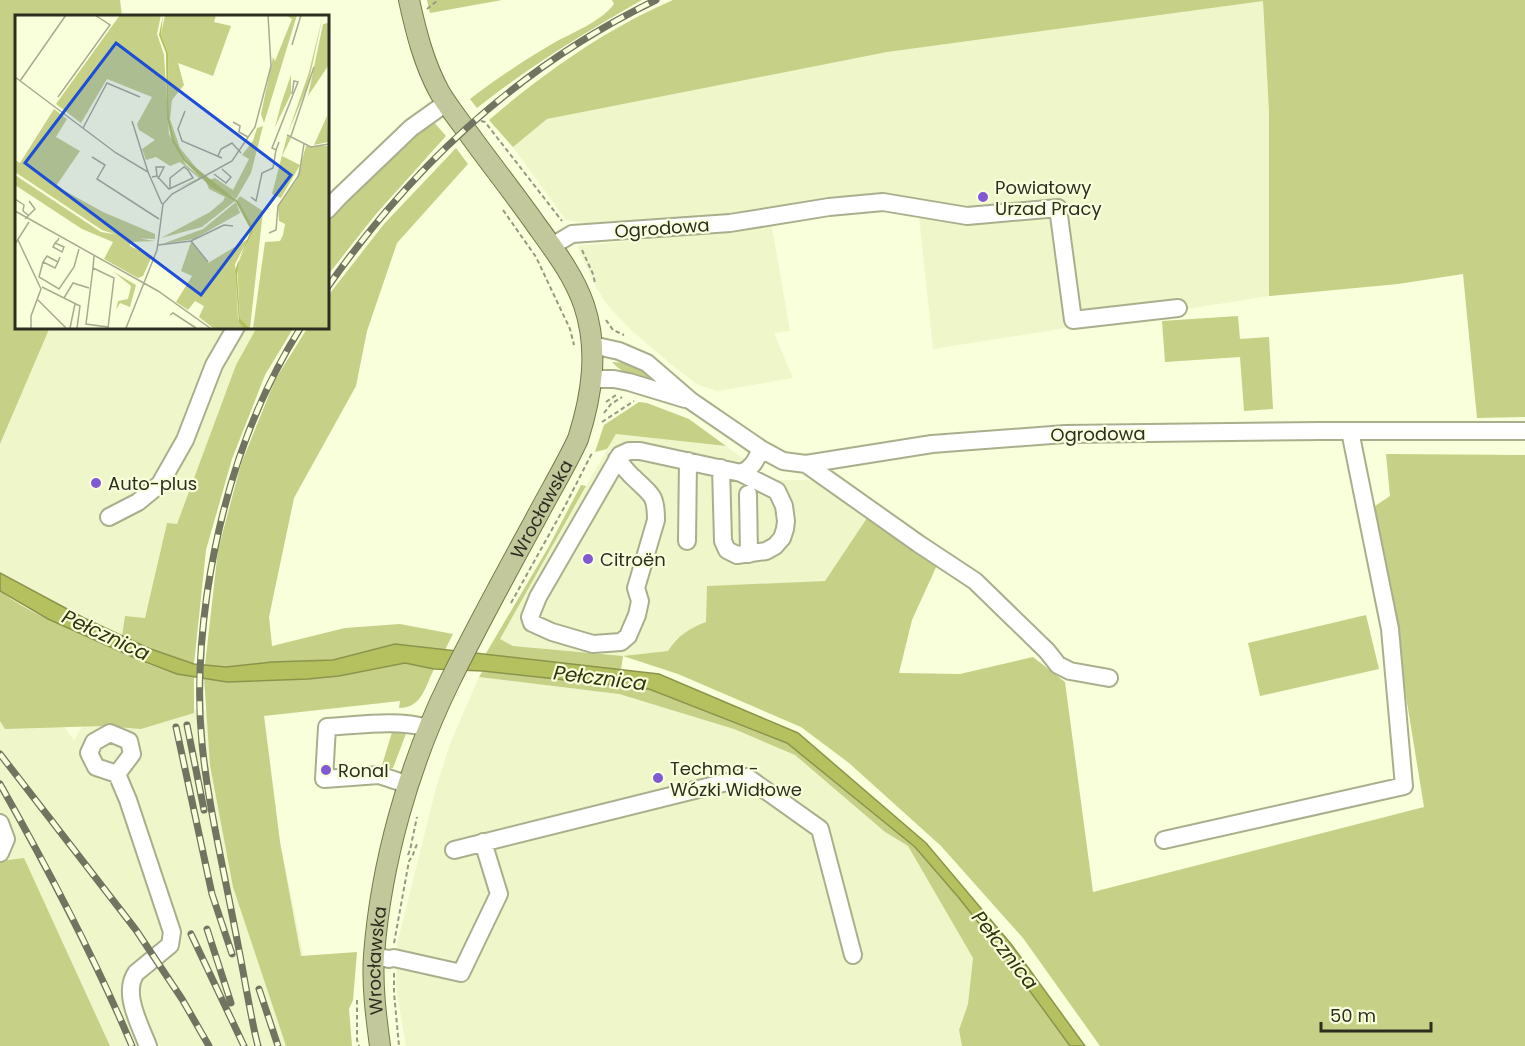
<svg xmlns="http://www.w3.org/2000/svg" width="1525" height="1046" viewBox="0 0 1525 1046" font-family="Poppins,sans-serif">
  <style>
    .built { fill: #eff6ca }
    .green { fill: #c6d087 }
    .water { fill: #b5c05f; stroke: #8c944c; stroke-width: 1.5 }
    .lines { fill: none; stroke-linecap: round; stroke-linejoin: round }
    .minor-casing { stroke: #a9af8d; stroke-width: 20 }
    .major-casing { stroke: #747b46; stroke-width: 22 }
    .path { stroke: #969981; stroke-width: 2; stroke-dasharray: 4.5 3; stroke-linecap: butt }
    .minor { stroke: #fff; stroke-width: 16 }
    .major { stroke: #c3c89c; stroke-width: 20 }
    .rail-casing { stroke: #717460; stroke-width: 7 }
    .rail { stroke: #f9fedb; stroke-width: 4.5; stroke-dasharray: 14; stroke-linecap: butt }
    .poi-dot { fill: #8059d3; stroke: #f9fedb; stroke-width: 2 }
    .labels { text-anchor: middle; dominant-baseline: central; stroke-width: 4.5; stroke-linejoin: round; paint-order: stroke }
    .poi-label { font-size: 18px; fill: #2c2e21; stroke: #f9fedb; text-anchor: start }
    .street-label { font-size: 18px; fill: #2c2e21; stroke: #f9fedb }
    .water-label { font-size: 20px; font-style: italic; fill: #31350b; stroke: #f9fedb }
    .inset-road { fill: none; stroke: #a7ab91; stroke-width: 1.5 }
    .view { fill: #1d4ed8; fill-opacity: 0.15; stroke: #1d4ed8; stroke-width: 3 }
    .inset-edge { fill: none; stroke: #2c2e21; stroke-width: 3 }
  </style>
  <rect width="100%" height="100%" fill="#f9fedb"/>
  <path class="built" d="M1263,0L1269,112V296L933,349L919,217L972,210L919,201L888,194L830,199L731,216L602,225L566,220L513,147L547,119L887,52Z
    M771,222L790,331L774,333L793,378L717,391L698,385L672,365L630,329L609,307L597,289L577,246L660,238Z
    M50,327H257L236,365L177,525L167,523L145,619L125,616L122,636L84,618L0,573V444Z
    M616,434L726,446L772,480H814L867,518L825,581L708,586L706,622L690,629L674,641L668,651L623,656L513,646L499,639Z
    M0,629L74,741L84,723L188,709L264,715L280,842L305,964L345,1046H89L0,865Z
    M479,677L619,694L734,729L795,755L885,832L908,846L973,958L968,1004L959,1030L962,1046H406L396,987L397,944L436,788L450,744Z"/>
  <path class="green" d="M0,0H120L122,16H16V327H50L0,444Z
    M427,0H502L430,13Z
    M612,0H642C584,33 530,66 477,108L470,99C496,79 523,61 552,44C571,33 601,22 614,4Z
    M673,0H1525V417L1477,418L1463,274L1398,284L1269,296V112L1263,1L887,52L547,119L513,147L489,120C545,72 606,29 673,0Z
    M432,120L446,136L376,214L327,276V221L344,202L424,123Z
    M456,148L468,164L397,243L367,331L356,386L294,498L269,617L272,646L345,628L400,624L453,634L445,650L395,644L333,660L272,662L226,667L205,665L218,550L241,464L275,380L308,327H327V297L384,224Z
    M1238,316L1240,339L1269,337L1273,409L1244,411L1240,357L1165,362L1162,321Z
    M257,327H294L265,375L232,459L206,550L194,664L148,648L122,636L125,616L145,618L167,523L177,524L236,365Z
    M612,362C635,363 642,368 657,383C639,380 625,376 612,362Z
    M639,402L647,403L689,419L726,446L616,434L607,449L595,452L604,425Z
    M1386,454L1525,455V1046H1100L1023,938L941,846L849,763L801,727L678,674L623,656L621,670L485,655L548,548L581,485L586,486L500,639L513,646L623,656L668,651C677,636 690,628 706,622L707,586L825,581L867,518L938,563L912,620L899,673L960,674L1033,657L1065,682L1093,892L1424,807L1375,506L1390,496Z
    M0,591C27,612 63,626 94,640C126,654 159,672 194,677V713L141,729L103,726L5,729L0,721Z
    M1366,615L1379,669L1260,696L1248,643Z
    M405,663L434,669C425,687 422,708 399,708L400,701L264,716L280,842L301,956L357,952L353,1000L349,1009L352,1046H286L233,887L210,765L204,678L227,682L308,679L339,676Z
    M483,671L649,689L787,743L915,847L959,898L1000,950L1070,1046H962L959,1030L968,1004L973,958L908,846L885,832L795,755L734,729L619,694L479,677Z
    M393,729L407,731L393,768H389L382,765Z
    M24,858L110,1046H0V861Z"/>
  <path class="water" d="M0,573L84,618L148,648L194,664L226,667L272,662L333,660L395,644L659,674L798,733L926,843L1011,944L1085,1046H1070L1000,950L959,898L915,847L787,743L649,689L483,671L434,669L405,663L339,676L308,679L227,682L177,674L135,658L48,619L0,591Z"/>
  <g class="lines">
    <g class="minor-casing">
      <path id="minor" d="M327,210L339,197L411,128L446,103
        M552,246L572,234L730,223L829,207L883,202L967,216L1058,208L1073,320L1178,308
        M592,345L619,351L647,363L691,401L761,449L783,461L806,464L932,444L1065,434L1321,431H1525
        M592,379H614L629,382L685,399
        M617,459C623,466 628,473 634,478C651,495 656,494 656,520L636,588L640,601L637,615L628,636L621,642L593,644L552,632L532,623L530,617L538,597L620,455L629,451H640L741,473C752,469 756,460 761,449
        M806,464L919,544L975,581L1047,651L1058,665L1070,671L1109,678
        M721,468L723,541L727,550L737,555L766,551L775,546L782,538L785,529L786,521L784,506L777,491L741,473
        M748,494L749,554
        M109,517L138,502L160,484L185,440L214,365L236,327
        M687,541L688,461
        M117,774L132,754L129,741L110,733L94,742L89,753L96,767L117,774L128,800L172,932L170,945L136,973C122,993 140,1025 148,1046
        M409,785L379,775L324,779L327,727C361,725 396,719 429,728
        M0,823L6,839L0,853
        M1164,840L1404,786L1390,629L1350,431
        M454,850L747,777L820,829L853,955
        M374,956L389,959L394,958L461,973L499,894L483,842"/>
    </g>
    <g class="major-casing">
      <g id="major">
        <path id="s1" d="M380,1046C376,1016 372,986 374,955C381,863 409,764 450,681C477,626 506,573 535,520C549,493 565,467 578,439C592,395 599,350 584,305C574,276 555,251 537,226C518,199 497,172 477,145C465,128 451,111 440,93C424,64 416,32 409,0"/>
      </g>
    </g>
    <path class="path" d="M427,9L438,0
      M481,121L485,122L562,221
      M503,210L536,257L570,329L574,345
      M582,250L593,274L595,283
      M606,320L613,330L624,335
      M606,402L616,395
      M604,413L611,404L622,397
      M602,422L634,401
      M511,603L565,506L592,453
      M408,855L410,850L417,817
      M394,943L409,861L412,857L417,844
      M394,973V993L399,1046
      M357,1000V1040L359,1046"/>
    <use href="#minor" class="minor"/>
    <use href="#major" class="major"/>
    <g class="rail-casing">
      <path id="rail" d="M327,288C413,165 521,65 656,0
        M187,725L204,810
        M176,727L212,894L232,954
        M0,754L136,930L182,999L209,1046
        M0,784C48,869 94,956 132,1046
        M207,929L231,1003
        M191,934L244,1046
        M259,989L278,1046
        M258,1046C253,1027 250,1008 246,988C241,959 235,929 229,899C219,848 207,796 202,743C197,693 200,644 207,594C221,499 250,408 301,327"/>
    </g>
    <use href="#rail" class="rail"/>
  </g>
  <g class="poi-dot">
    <circle cx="983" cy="197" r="6"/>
    <circle cx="96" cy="483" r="6"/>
    <circle cx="588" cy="559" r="6"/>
    <circle cx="326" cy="770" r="6"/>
    <circle cx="658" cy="778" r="6"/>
  </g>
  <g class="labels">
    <g class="poi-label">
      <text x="995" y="187">Powiatowy<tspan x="995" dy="21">Urzad Pracy</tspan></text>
      <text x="108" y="483">Auto-plus</text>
      <text x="600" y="559">Citroën</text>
      <text x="670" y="768">Techma -<tspan x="670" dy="21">Wózki Widłowe</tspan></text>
      <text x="338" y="770">Ronal</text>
    </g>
    <g class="street-label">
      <text transform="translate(662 228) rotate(-4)">Ogrodowa</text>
      <text transform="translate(1098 434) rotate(-1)">Ogrodowa</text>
      <text stroke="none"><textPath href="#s1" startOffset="572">Wrocławska</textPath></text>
      <text stroke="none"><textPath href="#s1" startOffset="86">Wrocławska</textPath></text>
    </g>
    <g class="water-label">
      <text transform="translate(106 635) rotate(25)">Pełcznica</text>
      <text transform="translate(600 678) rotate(7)">Pełcznica</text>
      <text transform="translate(1005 950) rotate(52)">Pełcznica</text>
    </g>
  </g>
  <g transform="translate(15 15)">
    <rect width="314" height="314" fill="#f9fedb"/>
    <path d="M105,0H146L142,19L149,40L154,119L171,150L187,163L161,174L184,163L165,147L155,151L141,142L131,145L127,134L140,125L124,115L122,109L137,82L92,64L66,108L41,89ZM150,0H201L199,7L216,11L198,61L163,48L169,70L157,85L155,104L165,133L188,161L171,145L160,126L154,103L153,38L146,19ZM271,0H282L249,108L246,99L258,42L260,46L277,4ZM308,0L293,70L273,118L294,57ZM313,8V51L293,81L308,9ZM276,60V79L260,112L266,89ZM39,94L52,104L41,122L65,136L41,171L88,197L140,219V224L112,223L87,215L0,157V145L5,148ZM312,101L313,127L299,130ZM248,111L236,158L221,184L194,165L200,163L218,175L234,144L227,140L238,126L242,113ZM272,121L276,123L267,141L285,150L266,183L257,179ZM291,131H313V313H238L250,227L265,226L268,220L270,209L264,206L263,191L281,166ZM0,160L86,217L140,226L115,227V231L137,241L128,261L123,263L89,244L98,227L67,214L0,170ZM191,167L220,186L187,212L146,223L195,197L208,186L210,182L194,174ZM225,181L248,196L235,313L225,303L222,250L238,217L222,185ZM221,187L225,198L179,224L147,229L188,214ZM233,224L220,249L223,303L228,313H198L184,302L189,291L180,286L173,295L161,287L177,261L166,256L176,227L193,248ZM99,257L121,270L115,292L105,288L101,295L103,286L113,284L116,271Z" fill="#c6d087"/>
    <path d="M148,0L146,19L153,38L154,103L160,126L171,145L224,187L237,211L238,217L224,245L222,260L225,303L235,313H228L224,307L220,255L236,215L221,187L196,172L168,145L157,126L152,103L151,38L144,20Z" fill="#b5c05f"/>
    <path class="inset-road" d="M277,30L286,0M0,62L101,138L133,157L147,189M5,66L51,0M43,82L95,10L80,0M170,96L163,114L167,126L207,143M117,106L133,157M218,107L225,111L224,117L233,122M68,113L92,68L125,82M272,120L296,132L314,129M276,121L299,52M264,127L261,135L257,133L283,67L279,66L277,79M203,141L206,134L217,128L226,138M77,142L90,150L82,164L144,204M199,159L211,168L216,162L207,154M142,161L141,152H149L143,164M137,162L142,161L154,174L178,163L173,155L169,152L155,163V174M236,182L241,186L247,158L258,153L261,135M0,184L9,190L8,196L13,200M0,196L143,276L195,313M10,204L20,194L14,186M254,218L261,215L263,191L284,160L289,129M3,225L26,274L16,301V313M176,226L193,247M40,228L49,232L47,237L38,232L40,228L43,225L44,223M0,229L14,207M143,230L176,226L209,210L218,211M79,241L78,253L99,263L93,313M28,247L24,262L44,274L59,252L64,234M43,247L32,241L28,247L40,253L43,247L45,242M78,253L71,309L93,312M27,272L65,291L62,313M49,283L58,268L74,273M23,285L51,313M155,300L158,298L181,313M55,313L60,289M111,313L142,235L148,189L157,179L217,146L240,112L256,51L253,0"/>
    <path class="view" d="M101,28L276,160L186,280L10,148Z"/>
    <rect width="314" height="314" class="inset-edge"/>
  </g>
  <path d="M1321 1022v9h110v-9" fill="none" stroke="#2c2e21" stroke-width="3"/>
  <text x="1330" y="1022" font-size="18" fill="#2c2e21" stroke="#f9fedb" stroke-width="4.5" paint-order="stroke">50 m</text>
</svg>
